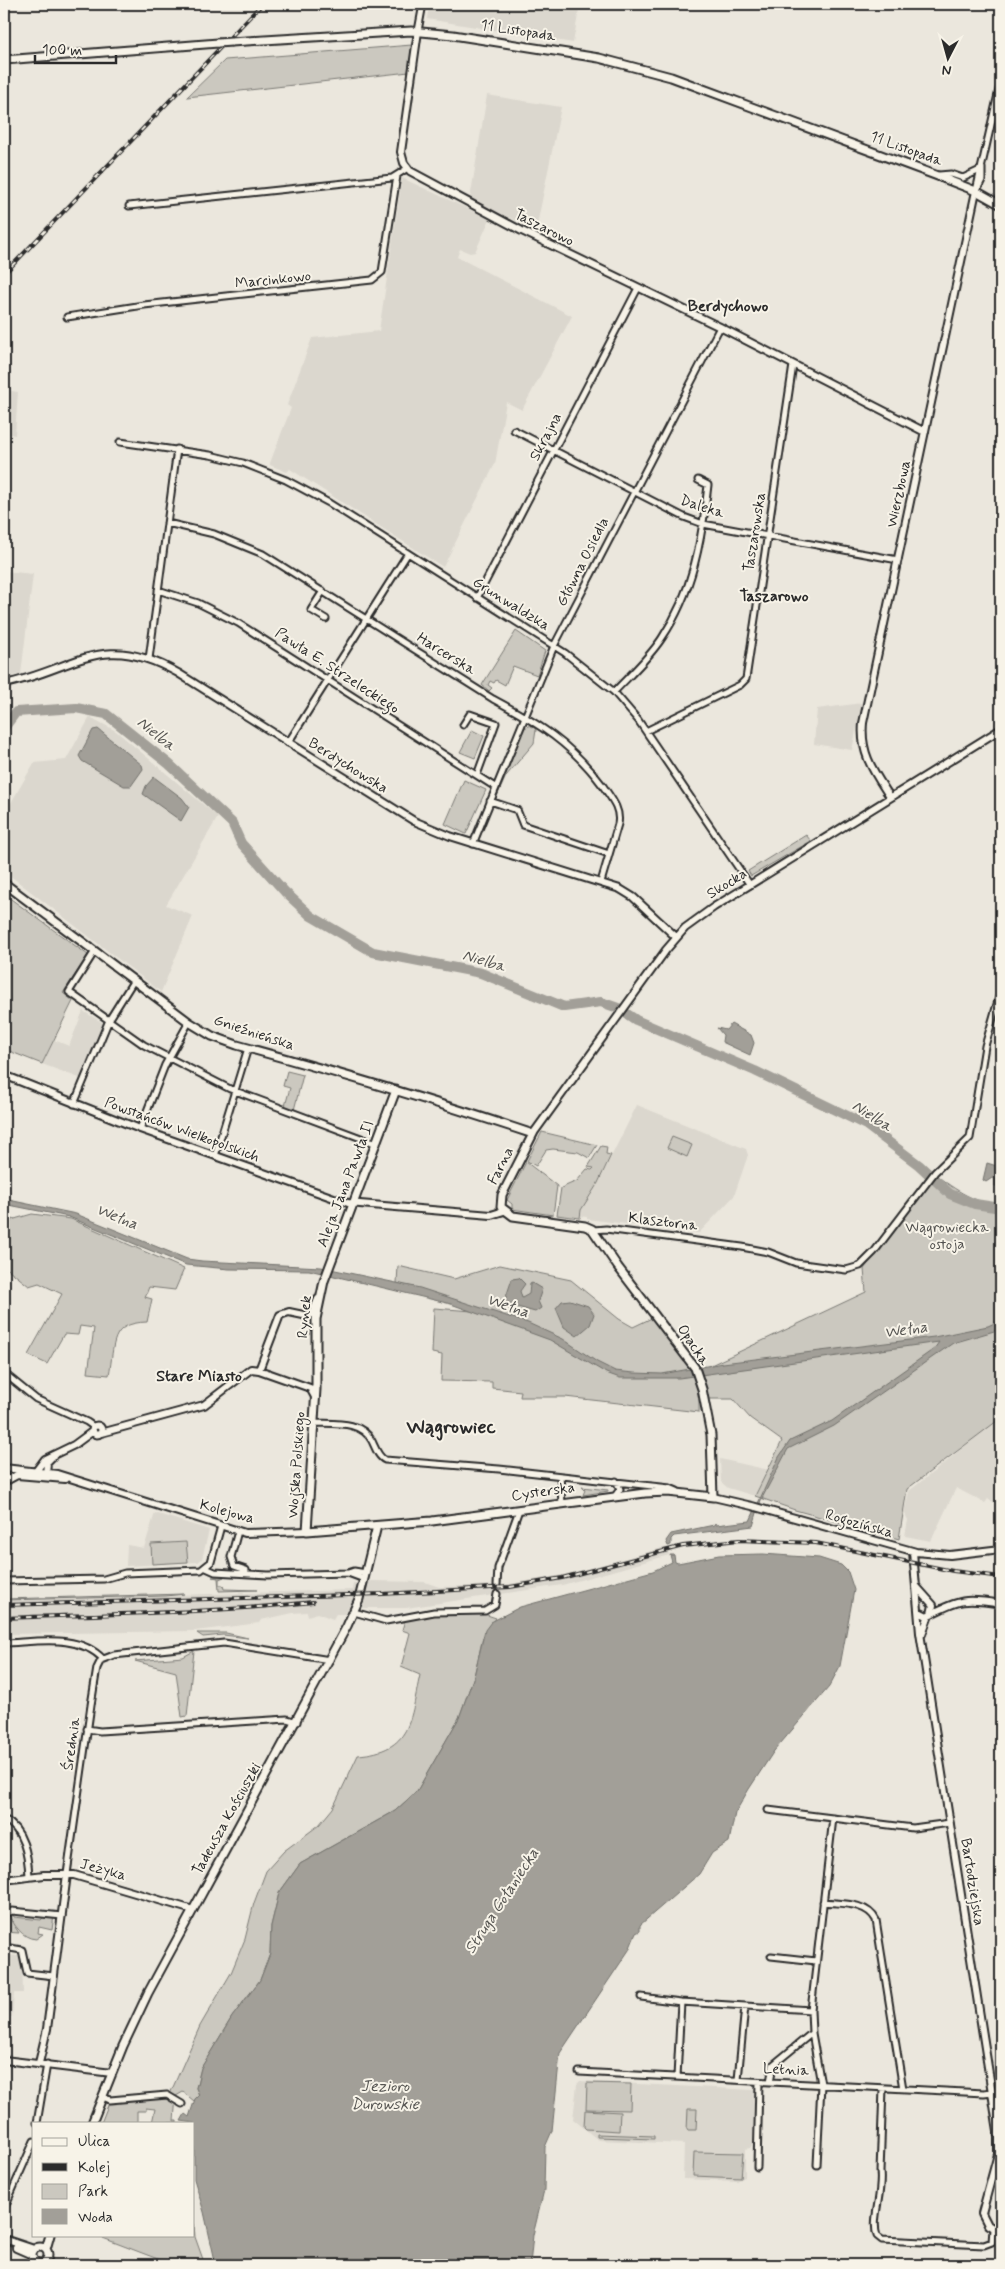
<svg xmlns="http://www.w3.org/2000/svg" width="1005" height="2269" viewBox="0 0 1005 2269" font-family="Mynerve,sans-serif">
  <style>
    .built { fill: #dbd7ce }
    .green { fill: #cbc8bf; stroke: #7b7a75 }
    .water { fill: #a29f98; stroke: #72716c }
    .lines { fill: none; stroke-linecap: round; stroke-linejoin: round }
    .river { stroke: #a29f98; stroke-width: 10 }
    .minor-casing { stroke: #2b2b2b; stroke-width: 9 }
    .tertiary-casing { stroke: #2b2b2b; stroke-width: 10 }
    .secondary-casing { stroke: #2b2b2b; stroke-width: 11 }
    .minor { stroke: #f7f3e8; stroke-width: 5 }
    .tertiary { stroke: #f7f3e8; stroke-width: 6 }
    .secondary { stroke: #f7f3e8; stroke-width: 7 }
    .rail-casing { stroke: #2b2b2b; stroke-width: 4 }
    .rail { stroke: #f7f3e8; stroke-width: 2; stroke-dasharray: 5.5; stroke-linecap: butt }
    .secondary-bridge-casing { stroke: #2b2b2b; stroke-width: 11; stroke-linecap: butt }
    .secondary-bridge { stroke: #f7f3e8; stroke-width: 7 }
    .labels { text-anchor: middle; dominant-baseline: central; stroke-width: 4; stroke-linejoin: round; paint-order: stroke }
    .street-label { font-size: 15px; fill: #2b2b2b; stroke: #f7f3e8 }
    .park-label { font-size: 15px; fill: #535250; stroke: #f7f3e8 }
    .neighbourhood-label { font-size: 16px; font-weight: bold; fill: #2b2b2b; stroke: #f7f3e8 }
    .water-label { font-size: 16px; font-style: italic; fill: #555451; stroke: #f7f3e8 }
    .district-label { font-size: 20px; font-weight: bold; fill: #2b2b2b; stroke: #f7f3e8 }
  </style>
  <rect width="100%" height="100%" fill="#ebe7dd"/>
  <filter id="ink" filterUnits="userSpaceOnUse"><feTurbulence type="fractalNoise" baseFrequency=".02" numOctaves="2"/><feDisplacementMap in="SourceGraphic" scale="10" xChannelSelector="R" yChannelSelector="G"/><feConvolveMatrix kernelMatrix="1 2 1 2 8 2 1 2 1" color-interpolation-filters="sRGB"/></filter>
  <g filter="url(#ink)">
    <path class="built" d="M429,4H580L573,43L427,19Z
      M487,95L561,107L536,230L470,199Z
      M402,178L490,219L475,252L470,253L460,249L457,257L572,316L522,410L506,402L495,464L443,567L290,469L287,472L270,465V463L291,408L287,405L312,338L379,331Z
      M4,390L18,392L15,435L4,433Z
      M4,571L33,574L21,674L4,678Z
      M862,703L852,750L814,744L817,709Z
      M90,717L116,731L218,817L166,905L193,916L161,992L4,871V815L34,763L66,760Z
      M83,1011L105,1024L82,1079L42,1064L54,1040L69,1046Z
      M637,1105L746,1149L748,1155L734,1196L699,1233L587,1219V1217L580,1216L581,1210L598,1183Z
      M1001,1415V1500L993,1502L988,1499L985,1503L956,1488L931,1541L905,1536L908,1520L904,1512L909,1491L947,1461Z
      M720,1459L769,1470L755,1496L728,1488L721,1482Z
      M155,1513L209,1530L202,1559L198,1562L126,1566L127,1545L144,1548Z
      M662,1548H667L669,1555L562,1585L406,1608H364L350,1605L345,1614H336L333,1619L317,1613L308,1616L307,1612L293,1613L261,1620L259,1623L195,1631L4,1634V1600L352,1590L353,1584L371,1581L425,1582L439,1587L503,1585L569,1574Z
      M4,1955L22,1956L23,1993H14L12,2017H4Z
      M580,2081L754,2090L753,2144L750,2148L745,2149V2177L737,2181L683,2179L684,2144L598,2140L573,2119L577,2084Z"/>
    <path class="green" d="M412,45L409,72L187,97L225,60Z
      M516,631L545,651L537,675L513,666L505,685L496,680L494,683L490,681L488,685L492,688L489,691L482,685Z
      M532,725L536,730L534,743L506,776L495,801L524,728Z
      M472,730L484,736L475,758L460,752Z
      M464,780L486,790L466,834L445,824Z
      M806,835L811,841L751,876L748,871Z
      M4,894L88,955L63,993L73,1001L42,1064L4,1049Z
      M287,1071L303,1075L294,1110L285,1106L290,1088L283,1086Z
      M542,1132L597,1145L589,1158L578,1152L553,1149L546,1150L536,1166L527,1161Z
      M672,1137L692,1145L687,1157L667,1148Z
      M601,1146L607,1147L606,1154L611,1155L598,1183L581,1210L580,1218L557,1215L561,1188L577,1181L587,1169L592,1170L594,1168L588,1167Z
      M526,1162L557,1186L553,1215L512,1209V1204L507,1200Z
      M936,1175C954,1189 977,1205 1001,1204V1418L907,1489L899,1539L795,1510L755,1496L782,1441L750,1418L733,1399H699V1412L565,1397H520L521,1391L492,1388V1382L441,1381L442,1355L432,1353L434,1308L485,1312L397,1283L398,1266L454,1279L500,1265L571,1280L619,1319L633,1327L656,1316L692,1363L694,1373L866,1292L864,1269Z
      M32,1214L71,1219L184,1269L175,1290L149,1287L145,1297L152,1299L147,1322C109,1323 115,1344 109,1375L88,1373L94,1328L80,1326L78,1335L64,1334L47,1364L28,1355L62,1294L39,1283L29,1286L4,1266L11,1220Z
      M582,1487L608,1490V1491L583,1495L585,1490Z
      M186,1542L188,1562L152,1564L151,1544Z
      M212,1577H224L219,1579V1585H223L224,1589L257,1590L219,1591L218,1578Z
      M184,1594L166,1596L4,1600V1599Z
      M484,1614L496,1618L483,1637L474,1676L459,1718L417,1791L395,1811L300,1864L279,1893L271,1926L270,1954L260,1980L232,2017L201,2068L196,2088L199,2095L194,2101L183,2092L176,2096L174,2121H177V2123H152L155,2109L146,2108V2111H137V2123H101L110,2100L166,2098L170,2094L200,2026L231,1973L245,1939L254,1903L266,1871L284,1851L319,1825L333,1808L358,1755C412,1751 410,1720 420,1675L401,1667L410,1633L402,1630L405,1620L434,1615Z
      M197,1633H226L248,1638L223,1635L203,1637Z
      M194,1651L187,1716L182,1717L176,1672L135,1661L183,1657Z
      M12,1911L14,1917L41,1920L45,1915H54L52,1930L39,1927L38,1933L43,1934L36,1939C21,1938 15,1925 7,1913Z
      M6,1913L19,1933L4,1932V1914Z
      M587,2083L631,2084L630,2110L586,2109Z
      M688,2109H697L696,2130H687Z
      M585,2110L620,2112L619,2131L586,2129L584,2127Z
      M597,2134L654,2136V2139L597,2137Z
      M694,2152L743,2153L741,2178L693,2176Z
      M194,2224L195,2237L205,2265H162L163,2261L95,2235H194Z"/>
    <path class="water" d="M98,729L142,765L143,769L131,786H124L82,761L79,756L93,730Z
      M154,777L182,798L189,807L181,821L143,794L146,786Z
      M731,1024L751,1035L754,1043L750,1055L722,1042L723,1035L717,1028L726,1030Z
      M987,1163L1000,1167L998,1186H995V1179L992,1178L986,1182L983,1180Z
      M4,1199L76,1214L187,1259L202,1261L321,1267L420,1288L528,1323L563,1339L597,1362L615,1371L634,1373L662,1374L723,1363L934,1337L988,1326L1001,1320V1329L953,1343L834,1426L788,1449L761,1500L753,1526L674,1536L671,1539V1545L668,1546L666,1541L671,1534L714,1525L715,1523L716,1525L750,1521L779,1457L790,1441L832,1421L934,1349L939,1342L679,1378H620L606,1373L550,1340L451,1304L309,1270L229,1269L186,1265L69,1217L4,1204Z
      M519,1278L525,1284L520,1291L522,1298L529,1294L530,1284L532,1283L542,1289L538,1301L541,1308L535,1312L507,1304L505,1300L512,1279Z
      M570,1300L588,1306L594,1314L590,1325L577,1336L564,1327L556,1308L562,1301Z
      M763,1554L819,1558L841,1565L848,1572L854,1590L840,1666L829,1687L774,1751L749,1789L735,1813L729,1842L712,1853L699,1874L640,1925V1931L636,1933L629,1950L560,2053L552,2131L545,2147L544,2190L533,2235L530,2265H216L204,2212L194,2179V2123L181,2121L185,2114L189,2117L195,2099L199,2095L196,2088L201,2068L232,2017L260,1980L270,1954L271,1926L279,1893L300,1864L395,1811L417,1791L459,1718L474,1676L485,1630L491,1622L520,1607L653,1571L672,1562L670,1555H674L675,1562L678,1563L719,1555Z"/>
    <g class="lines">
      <path class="river" d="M4,728L16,712L76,708L106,714L169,764L232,823L241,843L285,892L311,916L373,952L481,973L564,1007L601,1002L618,1008L636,1020L755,1071L866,1125L919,1165L950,1194L975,1204L1001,1208"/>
      <g class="minor-casing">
        <path id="minor" d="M418,31L423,4
          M939,175L951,174L963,178L980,170
          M978,188L982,180V168
          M976,191L1001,81
          M129,206L392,178L408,168
          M67,317L144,305L372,280L382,272L397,176
          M514,430L684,517L703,524L898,560
          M120,442L210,455L243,463L286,480L329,503L565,653L614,692L638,720L750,885
          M167,523L214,534L263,554L493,699C538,723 572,744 603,786C611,798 621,809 618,824L601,882
          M158,590L198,603L238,623L495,787
          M323,591L311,610L326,619
          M477,598L638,288
          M149,659L177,449
          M614,692C630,675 649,658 662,638C693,592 702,539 708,485L698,480
          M463,725L470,714L496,723L477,775
          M646,731L740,685L746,679L793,365
          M288,743L408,553
          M490,801L517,810L523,825L609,854
          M473,844L554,646L720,327
          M95,951L69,992L144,1045L230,1089L377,1144
          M74,1104L109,1020L134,980
          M140,1129L165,1065L189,1022
          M215,1156L248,1048
          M593,1230L606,1229L742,1247L768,1252L796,1263L846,1270L860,1266L874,1252L935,1172L970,1138L985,1046L1001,990
          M4,1373L36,1399L87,1422L94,1427
          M314,1423C334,1424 361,1420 372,1441C375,1447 378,1457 385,1460L499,1469L670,1488L677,1491
          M560,1476L562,1503
          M615,1496L620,1489L616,1481
          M238,1531L231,1557L234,1566L246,1570
          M206,1568L215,1572L268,1575L348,1573L364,1579
          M348,1573L354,1571L366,1573
          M4,1581L104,1579L125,1573L201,1570L211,1562L221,1526
          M497,1585L498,1568L519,1510
          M354,1612L386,1621L434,1612L485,1611L495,1605L497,1594
          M4,1643C36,1642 79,1633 103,1659
          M87,1729L100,1731L287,1719L297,1722
          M768,1810L913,1828L950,1823
          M4,1819C24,1830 28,1855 29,1876
          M67,1874L91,1705L97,1668L101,1660L114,1655L224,1643L330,1660
          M823,1902C841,1904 867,1902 876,1920L903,2089
          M4,1914L12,1911L62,1916
          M4,1947L22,1950L27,1973L54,1976
          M771,1956L816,1961
          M641,1997L681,2002L811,2010
          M579,2072L984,2093L992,2092
          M677,2077L681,2002
          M738,2080L745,2006
          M770,2082L773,2065L812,2033
          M883,2088L880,2172C883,2193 871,2220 877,2236L882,2240L984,2245L992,2242L993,2229
          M103,2097L110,2100L167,2095L182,2104
          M37,2123L47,2064
          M817,2165L821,2084L812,2033L811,2010L833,1818
          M757,2167L759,2082
          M4,2209L34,2141"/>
      </g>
      <g class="tertiary-casing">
        <path id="tertiary" d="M418,31L401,152L404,163L410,171L522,231L720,327L925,432
          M4,684C75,670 101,629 178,673L414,821L450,836L620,889L633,897L676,937
          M890,797C874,772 860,754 863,723L976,191
          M4,1075L140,1129L348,1203L491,1215L504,1211
          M533,1134L666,950L685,928L714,907L1001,729
          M259,1370L280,1315L289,1312L308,1316L312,1314L318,1299
          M92.5 1430a4.5 4.5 0 1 1 9 0a4.5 4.5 0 1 1-9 0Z
          M101,1433L204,1405L251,1369L259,1370L310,1388L315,1397
          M4,1468L57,1474L245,1533L307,1531
          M36,1471L45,1459L74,1445L93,1431
          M46,1476L47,1462L53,1456
          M4,1482L17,1475L65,1479
          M713,1497L752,1506L916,1552L950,1555L1001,1549
          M913,1552L920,1633L998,2131V2154L982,2213L988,2225L1001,2233
          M916,1586L933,1605L931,1614
          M919,1612L927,1616C960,1599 965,1598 1001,1604
          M922,1634L929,1615
          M4,1880L44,1875H74L193,1910
          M4,2060L112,2073
          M39,2063L47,2029L67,1874
          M4,2239L34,2249
          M16,2248L32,2255"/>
      </g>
      <g class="secondary-casing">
        <path id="secondary" d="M231,42L411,31L453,35L599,58L671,77L935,175L976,191L1001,205
          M4,60L218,43
          M4,883L189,1022L212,1036L237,1045C336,1072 435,1101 533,1134L502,1195L501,1207L513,1216L585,1226L592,1229L618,1267L695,1368L702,1389L711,1435L713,1497L668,1492L645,1493L432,1521L307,1531L316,1389V1319L324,1281L396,1090
          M92,2123L123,2046L148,1993L347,1626L359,1599L377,1526
          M32 2255a8 8 0 1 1 16 0a8 8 0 1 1-16 0Z
          M46,2249L50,2235"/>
      </g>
      <use href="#minor" class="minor"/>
      <use href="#tertiary" class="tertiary"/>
      <use href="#secondary" class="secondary"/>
      <g class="rail-casing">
        <path id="rail" d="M4,274L262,4
          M4,1605L382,1594L510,1587L562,1578L683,1546L739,1540L816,1543L953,1571L1001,1577
          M4,1618C107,1614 210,1613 313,1602"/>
      </g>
      <use href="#rail" class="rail"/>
      <g class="secondary-bridge-casing">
        <path id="secondary-bridge" d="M218,43L231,42"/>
      </g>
      <use href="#secondary-bridge" class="secondary-bridge"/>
    </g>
  </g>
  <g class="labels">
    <g class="street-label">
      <text transform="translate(518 31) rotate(9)">11 Listopada</text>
      <text transform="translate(906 149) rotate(20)">11 Listopada</text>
      <text transform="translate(544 228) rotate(27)">Taszarowo</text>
      <text transform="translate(273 280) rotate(-6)">Marcinkowo</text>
      <text transform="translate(546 437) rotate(-62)">Skrajna</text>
      <text transform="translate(899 494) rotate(-78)">Wierzbowa</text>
      <text transform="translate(702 507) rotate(18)">Daleka</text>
      <text transform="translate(755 532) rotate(-81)">Taszarowska</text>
      <text transform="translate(583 562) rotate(-63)">Główna Osiedla</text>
      <text transform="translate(511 604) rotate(32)">Grunwaldzka</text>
      <text transform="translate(446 654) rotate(32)">Harcerska</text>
      <text transform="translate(337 671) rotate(33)">Pawła E. Strzeleckiego</text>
      <text transform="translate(348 766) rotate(32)">Berdychowska</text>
      <text transform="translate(727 884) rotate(-32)">Skocka</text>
      <text transform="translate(254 1033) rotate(18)">Gnieźnieńska</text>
      <text transform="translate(182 1130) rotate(20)">Powstańców Wielkopolskich</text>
      <text transform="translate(501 1166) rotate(-63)">Farna</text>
      <text transform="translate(346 1184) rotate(-69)">Aleja Jana Pawła II</text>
      <text transform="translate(663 1222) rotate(7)">Klasztorna</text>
      <text transform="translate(305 1317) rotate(-85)">Rynek</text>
      <text transform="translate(693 1345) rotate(56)">Opacka</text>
      <text transform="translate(297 1465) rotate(-86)">Wojska Polskiego</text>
      <text transform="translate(543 1492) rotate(-8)">Cysterska</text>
      <text transform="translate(227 1512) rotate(15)">Kolejowa</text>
      <text transform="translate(859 1524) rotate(16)">Rogozińska</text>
      <text transform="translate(72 1744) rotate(-82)">Średnia</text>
      <text transform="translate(227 1819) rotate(-61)">Tadeusza Kościuszki</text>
      <text transform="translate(103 1870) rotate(15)">Jeżyka</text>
      <text transform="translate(972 1882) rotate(81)">Bartodziejska</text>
      <text transform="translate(786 2070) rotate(3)">Letnia</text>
    </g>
    <g class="park-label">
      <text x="947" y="1228">Wągrowiecka<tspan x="947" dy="17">ostoja</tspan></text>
    </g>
    <g class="neighbourhood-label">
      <text x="728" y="306">Berdychowo</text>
      <text x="774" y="596">Taszarowo</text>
      <text x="199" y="1376">Stare Miasto</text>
    </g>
    <g class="water-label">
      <text transform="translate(156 734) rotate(39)">Nielba</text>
      <text transform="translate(484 961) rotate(17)">Nielba</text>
      <text transform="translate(872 1116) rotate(33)">Nielba</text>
      <text transform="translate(117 1217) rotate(22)">Wełna</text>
      <text transform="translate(508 1306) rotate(19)">Wełna</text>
      <text transform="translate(906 1330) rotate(-8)">Wełna</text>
      <text transform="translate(502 1901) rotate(-57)">Struga Gołaniecka</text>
      <text x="385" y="2086">Jezioro<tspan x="385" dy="18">Durowskie</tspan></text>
    </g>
    <g class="district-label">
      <text x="451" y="1427">Wągrowiec</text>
    </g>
  </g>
  <rect width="1005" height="2269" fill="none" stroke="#f7f3e8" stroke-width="20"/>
  <rect x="10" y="10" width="985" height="2249" fill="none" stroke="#2b2b2b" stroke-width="2" filter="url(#ink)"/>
  <rect x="32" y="2122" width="162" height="115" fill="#f7f3e8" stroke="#a5a39c"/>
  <rect x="42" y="2138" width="25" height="8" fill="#f7f3e8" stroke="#a5a39c"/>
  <text x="78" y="2146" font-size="15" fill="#2b2b2b">Ulica</text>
  <rect x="42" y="2163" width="25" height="8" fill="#2b2b2b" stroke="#a5a39c"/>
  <text x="78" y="2172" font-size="15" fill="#2b2b2b">Kolej</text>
  <rect x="42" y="2184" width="25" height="15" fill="#cbc8bf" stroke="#a5a39c"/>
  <text x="78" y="2196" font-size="15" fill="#2b2b2b">Park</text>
  <rect x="42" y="2209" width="25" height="15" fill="#a29f98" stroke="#a5a39c"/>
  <text x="78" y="2222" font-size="15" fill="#2b2b2b">Woda</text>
  <g transform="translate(948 58) rotate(186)" stroke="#f7f3e8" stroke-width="4" paint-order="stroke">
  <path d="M0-4L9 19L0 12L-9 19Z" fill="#2b2b2b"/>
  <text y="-8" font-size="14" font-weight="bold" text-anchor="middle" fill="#2b2b2b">N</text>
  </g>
  <path d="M35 55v8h81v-8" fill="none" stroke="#2b2b2b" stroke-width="2.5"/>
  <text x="42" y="55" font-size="15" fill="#2b2b2b" stroke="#f7f3e8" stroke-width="4" paint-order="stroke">100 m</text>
</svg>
